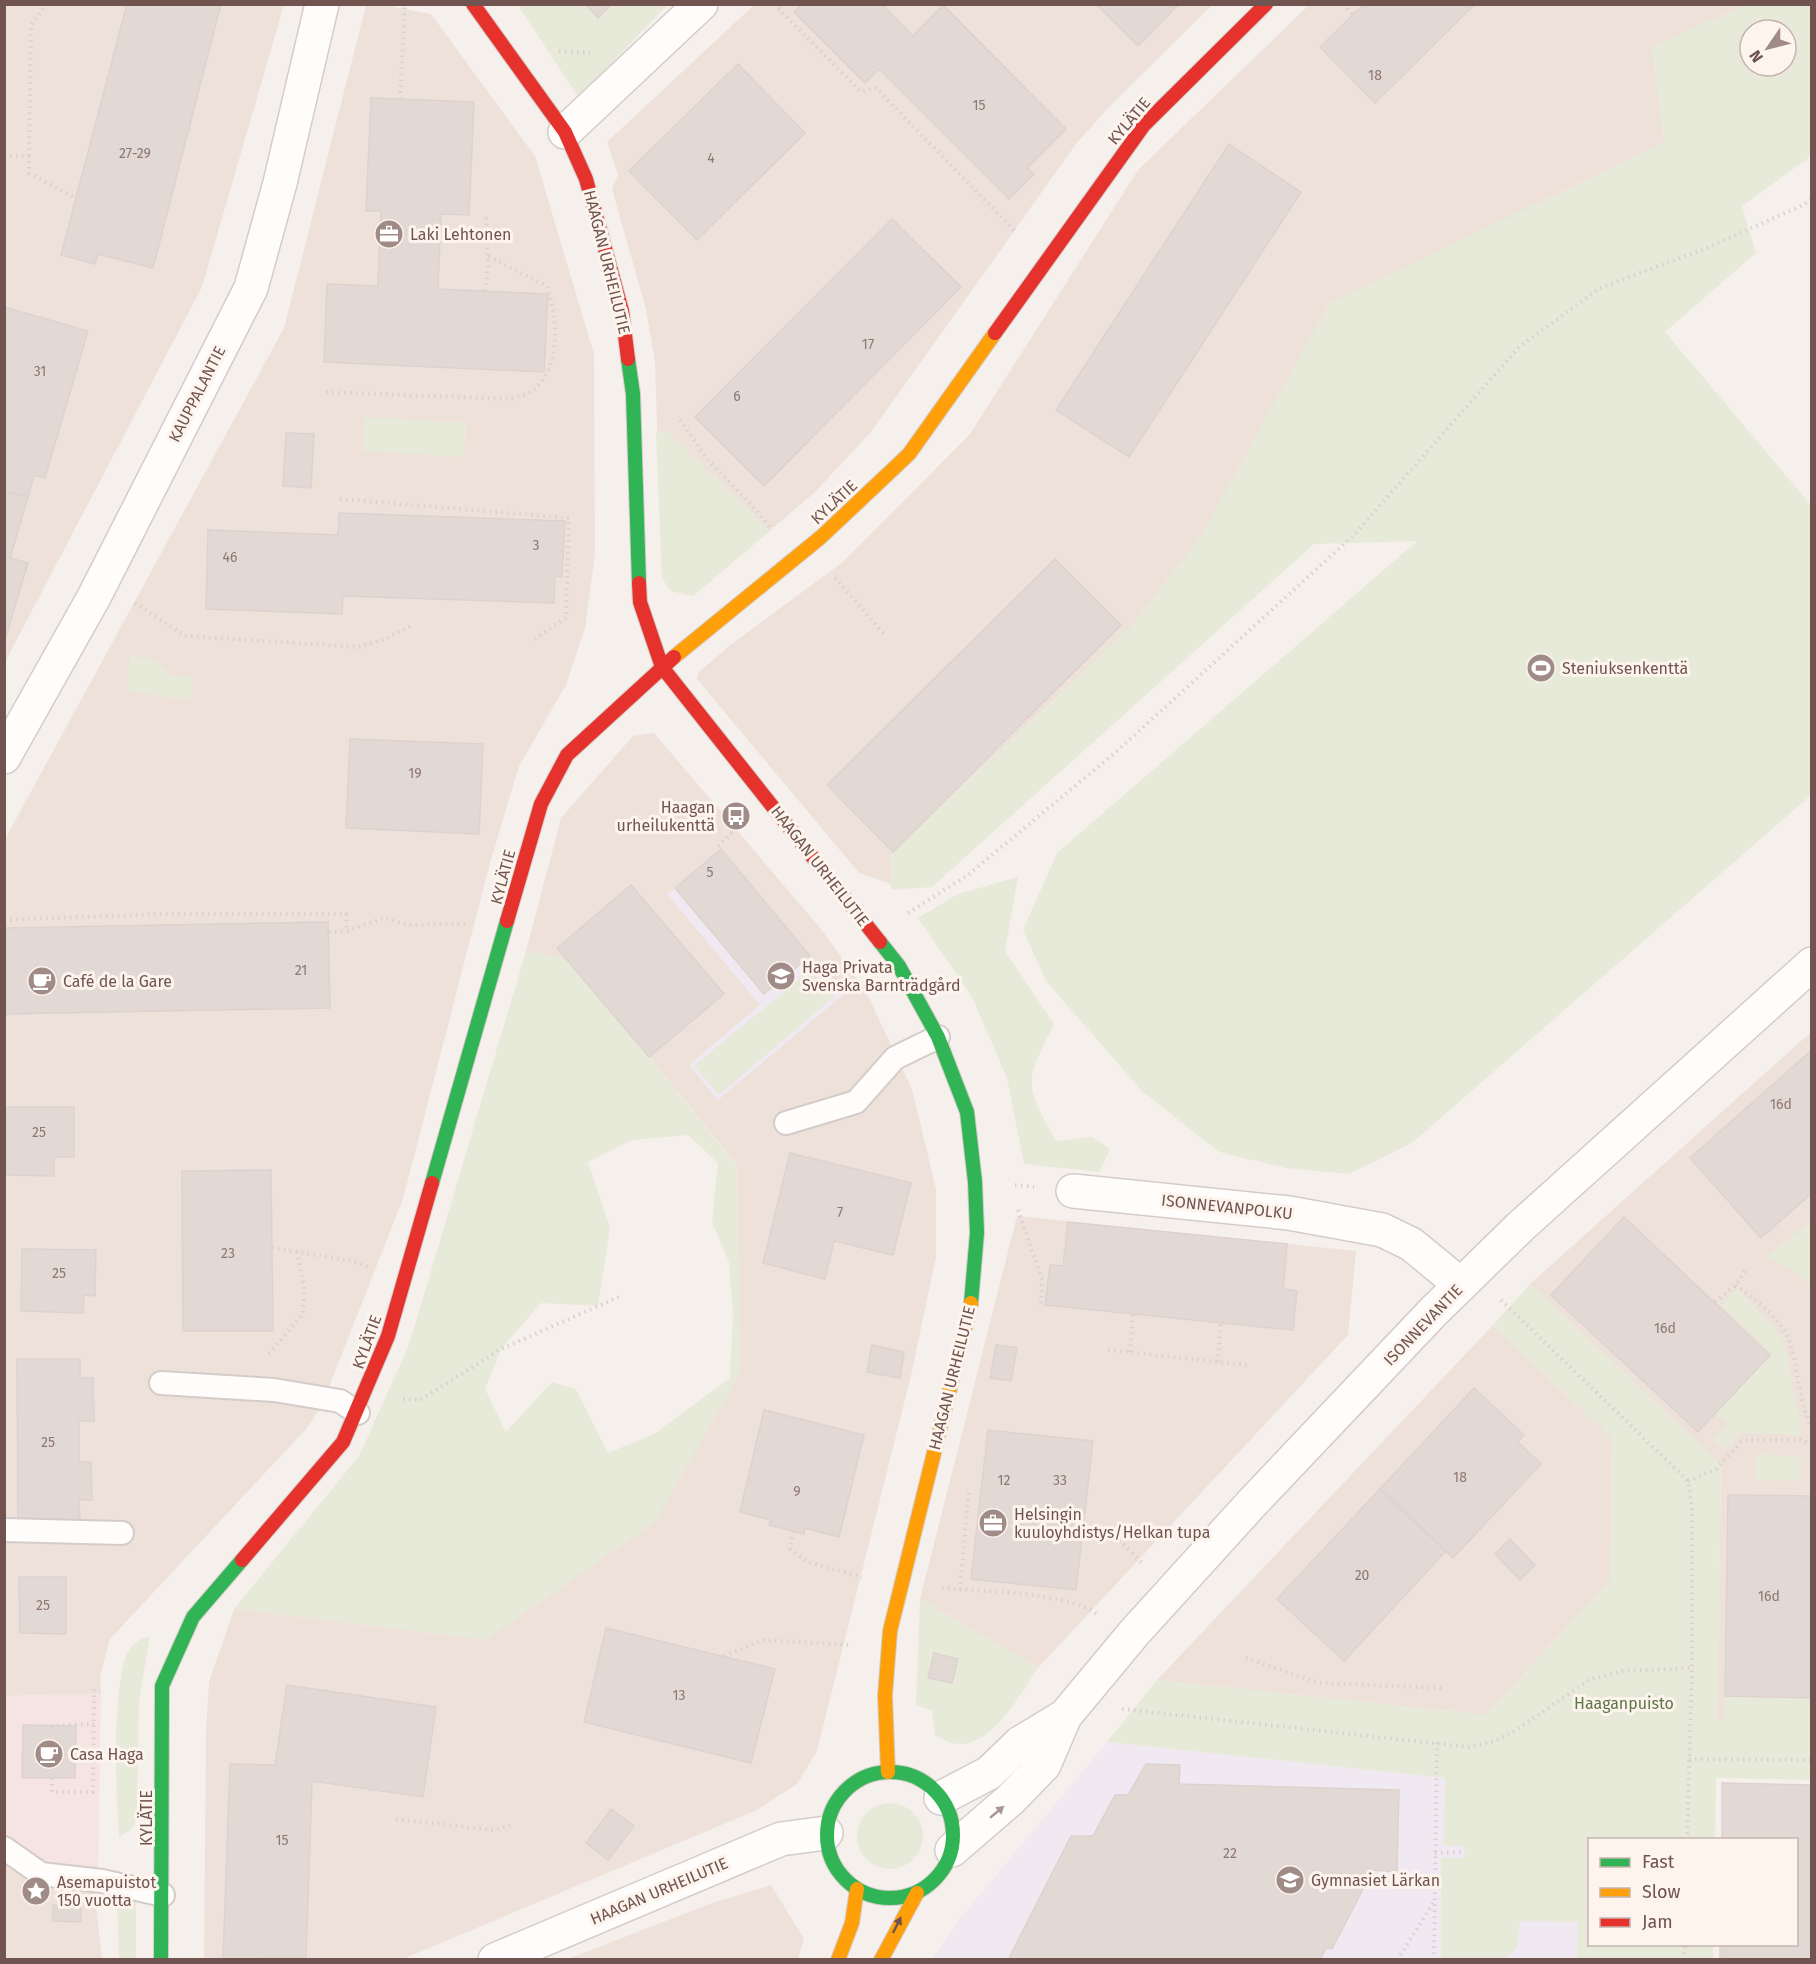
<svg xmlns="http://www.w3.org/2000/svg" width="1816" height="1964" viewBox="0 0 1816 1964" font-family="'Fira Sans',sans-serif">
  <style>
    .residential { fill: #eee1da; fill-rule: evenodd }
    .commercial { fill: #f5e4e1 }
    .education { fill: #f0e9f2 }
    .green { fill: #e7ead8; fill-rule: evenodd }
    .building { fill: #e2d8d4; stroke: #ded2cf; stroke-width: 1.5 }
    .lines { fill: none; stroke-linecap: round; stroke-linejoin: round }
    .lane-casing { stroke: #d4ccc9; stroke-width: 26 }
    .street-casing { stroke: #d4ccc9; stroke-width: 36 }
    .fast-casing { stroke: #d5ccc8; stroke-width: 16 }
    .slow-casing { stroke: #d5ccc8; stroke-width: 16 }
    .jam-casing { stroke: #d5ccc8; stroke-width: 16 }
    .path { stroke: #d9d0cf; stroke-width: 4; stroke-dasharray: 1.5 4.5; stroke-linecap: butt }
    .lane { stroke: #fefdfc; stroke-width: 22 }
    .street { stroke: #fefdfc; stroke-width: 33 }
    .fast { stroke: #30b455; stroke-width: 14 }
    .slow { stroke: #ff9f0a; stroke-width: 14 }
    .jam { stroke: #e5322d; stroke-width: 14 }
    .oneway { fill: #a99894 }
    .oneway2 { fill: #71544f }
    .labels { text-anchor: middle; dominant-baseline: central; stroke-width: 6; stroke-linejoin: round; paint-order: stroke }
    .number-label { font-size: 14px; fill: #8f7772 }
    .street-label { font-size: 16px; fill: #71544f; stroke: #fdf4ee }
    .poi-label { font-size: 16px; fill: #71544f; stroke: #fdf4ee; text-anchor: start }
    .park-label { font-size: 16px; fill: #5f7648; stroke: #fdf4ee }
  </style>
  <rect width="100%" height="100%" fill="#f6f0ec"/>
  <path class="residential" d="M5,5H284L202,287L5,662Z
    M366,5H382L431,14L535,156L594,354L595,554L585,628L566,685L519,766L490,863L403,1199L321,1407L307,1428L110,1639L100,1676L101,1694L5,1696V839L284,328Z
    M754,5H1212L1108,108L1076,144L871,432L814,493L693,596L671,591L662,578L655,362L646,309L612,189L618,175L607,142Z
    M1309,5H1811V142L1224,563L900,887L859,873L697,679L699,672L730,645L843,562L970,434L1138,170ZM1750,30H1786V66H1750Z
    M654,733L821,929L866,992L912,1089L936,1189V1257L911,1376L817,1751L797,1784L757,1810L403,1959L204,1960L206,1729L209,1682L234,1609L486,1640L740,1373L737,1165L569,959L526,951L561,818L633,736Z
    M1811,1032V1723L1717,1721L1721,1465L1530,1284Z
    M1017,1216L1356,1251L1348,1335L1038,1668L920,1599Z
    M1493,1325L1612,1438L1610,1581L1486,1715L1157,1680Z
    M4,1853L94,1886L102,1959H5Z
    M771,1885L804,1939L798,1959H568L712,1903Z"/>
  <path class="commercial" d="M101,1694L98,1875L43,1871L5,1841L4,1696Z"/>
  <path class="education" d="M721,849L843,995L718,1100L689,1065L760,1005L667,894Z
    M1107,1742L1445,1778L1590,1840V1944L1653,1959L931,1960L958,1921Z"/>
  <path class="green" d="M517,4H664L666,6L579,98Z
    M1747,4L1811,5V156L1742,206L1756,253L1665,332L1811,505V795L1412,1143L1349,1174L1286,1168L1219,1152L1141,1090L1046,981L1023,930L1057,853L1417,541L1314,544L932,887L891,890L890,855L1132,625L1201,536L1329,304L1664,142L1652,47ZM1750,30H1786V66H1750Z
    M364,417L466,423L464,457L363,451Z
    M667,431L770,531L693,596L671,591L662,578L656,433Z
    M130,655L157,661L171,676L193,677L190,700L127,691Z
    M1018,877L1005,951L1054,1024C1024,1084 1024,1083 1056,1141L1092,1137L1110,1149L1099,1172L1024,1164L1007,1078L972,997L918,918L958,894Z
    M526,951L569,959L737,1166L740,1373L655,1522L486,1640L234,1609L359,1456L409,1345ZM688,1135L718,1163L712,1222L729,1262L733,1314L730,1378L654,1434L608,1453L576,1389L552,1382L506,1432L485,1389L501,1349L541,1303L598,1306L610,1228L588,1162L632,1140Z
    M810,970L834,997L719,1095L694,1066Z
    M1811,1221V1288L1794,1270L1767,1257Z
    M1530,1284L1721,1465L1717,1721L1724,1720L1725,1696L1811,1698V1780L1716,1778L1715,1839L1590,1840V1944L1713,1945V1959H1577L1578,1922L1520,1921L1517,1947L1506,1959H1441V1858H1464L1465,1847L1444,1845L1445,1778L1107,1742L1157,1680L1486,1715L1610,1581L1612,1438L1493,1325Z
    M1737,1289L1777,1331L1785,1344L1795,1401L1801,1421L1800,1435L1748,1433L1744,1429L1725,1450L1714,1440L1728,1423L1716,1413L1773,1354L1721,1305Z
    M1756,1454L1799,1457L1800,1480L1755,1481Z
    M920,1599L1038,1668C1015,1701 982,1768 935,1735L932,1710L916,1705Z
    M150,1636L139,1701L137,1817L132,1829L119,1838C116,1791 112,1699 126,1656C130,1645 140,1638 150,1636Z
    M857 1836a33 33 0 1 1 66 0a33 33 0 1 1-66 0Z
    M136,1900V1959H119L117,1901Z"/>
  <path class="building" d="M127,4H221L153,268L98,254L95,264L61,255Z
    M590,4H612L598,18L588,7Z
    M802,4H882L913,36L943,5L1066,129L1027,168L1034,174L1009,199L879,69L865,83L794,12Z
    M1096,4H1179L1138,46Z
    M1364,4H1475L1375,103L1320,47Z
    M738,64L805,133L697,240L629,171Z
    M371,98L474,102L469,215L441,214L438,289L548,294L544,372L324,362L327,284L378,286L381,211H366Z
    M1229,144L1301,192L1129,457L1056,410Z
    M892,219L961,287L764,486L695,417Z
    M4,307L88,331L45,478L34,475L28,497L4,491Z
    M286,433L314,434L311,488L283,486Z
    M4,491L28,497L10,558L28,563L4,643Z
    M339,513L565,521L562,577L555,576L554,603L343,596L342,614L206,609L208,530L338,535Z
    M1055,559L1121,625L893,852L827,785Z
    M350,739L483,744L479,834L346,828Z
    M721,849L810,956L764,994L675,888Z
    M631,885L724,994L649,1057L557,948Z
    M328,922L330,1008L4,1014V928Z
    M1812,1050V1193L1761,1238L1690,1158Z
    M4,1107H74V1157H54V1176L4,1175Z
    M790,1153L911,1183L893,1255L834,1241L825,1279L763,1263Z
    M271,1170L273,1331H183L182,1171Z
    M1624,1217L1770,1355L1698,1432L1551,1295Z
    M1068,1222L1287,1244L1283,1289L1297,1291L1293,1330L1045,1305L1050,1265L1063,1266Z
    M22,1249L96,1250L95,1296L84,1295L83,1313L21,1311Z
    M872,1345L904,1352L900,1378L867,1372Z
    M996,1345L1017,1348L1011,1381L990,1378Z
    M17,1359H80V1378H93L94,1421H79V1462H91L92,1500H79L80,1522L18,1523Z
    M1474,1388L1524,1435L1518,1442L1541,1464L1453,1558L1380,1489Z
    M764,1410L864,1435L839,1537L805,1528L804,1534L769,1525L771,1520L740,1512Z
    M988,1430L1093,1441L1076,1590L971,1579Z
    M1380,1489L1446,1551L1344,1661L1277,1599Z
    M1728,1495L1812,1496V1698L1725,1696Z
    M1510,1539L1535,1565L1520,1580L1495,1554Z
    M19,1577H66V1634L20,1633Z
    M606,1628L775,1669L751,1763L584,1722Z
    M934,1653L958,1659L952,1683L928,1678Z
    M287,1685L436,1707L423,1797L312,1781L306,1957L223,1960L230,1764L275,1765Z
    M23,1725L76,1726L75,1778H22Z
    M1146,1764L1180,1765L1179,1784L1399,1790L1397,1872L1373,1870L1332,1949L1326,1948L1320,1960H1008L1071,1836H1093L1115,1795H1128Z
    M1722,1783L1812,1785V1960H1720V1944H1796V1840H1722Z
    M611,1809L634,1826L608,1860L586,1843Z
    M53,1905H81V1922L53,1921Z"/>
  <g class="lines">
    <g class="lane-casing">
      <path id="lane" d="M786,1123L856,1102L895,1058L938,1037
        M161,1383L274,1390L340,1401L358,1413
        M4,1530L122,1533
        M4,1848L41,1874L102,1881L163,1895"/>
    </g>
    <g class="street-casing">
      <path id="street" d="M565,132L701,4
        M4,757L94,597L251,288L280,183L322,4
        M1073,1191L1289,1213L1382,1230L1411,1244L1461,1285
        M941,1798L989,1773L1020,1743L1065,1716
        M952,1850L1011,1799L1044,1765L1065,1716L1134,1633L1252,1503L1434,1311L1520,1227L1812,964
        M495,1960L781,1839L826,1833"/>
    </g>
    <g class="fast-casing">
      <path id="fast" d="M628,359L633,394L639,583
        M880,942L899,966L938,1037L967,1112L975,1182L977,1233L971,1303
        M432,1183L507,921
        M827 1835a63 63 0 1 1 126 0a63 63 0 1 1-126 0Z
        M161,1960L162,1686L193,1617L242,1560"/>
    </g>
    <g class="slow-casing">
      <path id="slow" d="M674,657L821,537L909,454L995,333
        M888,1772L885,1696L890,1631L971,1303
        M838,1960L852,1923L857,1889
        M881,1960L917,1893"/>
    </g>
    <g class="jam-casing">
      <path id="jam" d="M473,4L565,132L586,179L622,311L628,359
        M995,333L1144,125L1266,4
        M639,583L640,602L662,667L880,942
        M507,921L541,804L567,755L674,657
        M242,1560L343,1442L388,1336L432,1183"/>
    </g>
    <path class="path" d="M774,4L861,92L876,88L1017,233
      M1343,4L1353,15
      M779,9L784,4
      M559,51L590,53
      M400,99L405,4
      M29,156L31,26L46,4
      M4,157L29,156V173L76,198
      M485,291L488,268L486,216
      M326,392L510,399C516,397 526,395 532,391C562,368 558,318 547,286L488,256
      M680,420L708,460L757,511L770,528
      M340,499L569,518L566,618L533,640
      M835,578L884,634
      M135,603L185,636L358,647L385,639L413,625
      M718,846L739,826
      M908,913L968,875L1116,752L1354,535L1518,348L1600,288L1707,248L1805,204L1812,198
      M4,920L159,914H346L347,931
      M329,932L347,931L384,918L408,925L465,924
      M1015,1185L1034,1187
      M1018,1210L1042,1279L1041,1308
      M272,1248L353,1261L368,1267
      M1736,1285C1756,1301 1784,1320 1791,1346C1799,1374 1798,1401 1812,1428
      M1501,1300L1688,1481L1692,1508V1668L1687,1840
      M1715,1302L1736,1285L1745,1271
      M1108,1350L1247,1365
      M1130,1352L1133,1314
      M269,1354L303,1314L304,1288L297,1252
      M1218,1362L1221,1322
      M403,1399L420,1400L501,1349L621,1296
      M1688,1481L1716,1469L1741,1442L1748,1440H1800L1812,1444
      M793,1531L790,1549L808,1562L862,1577
      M1119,1540L1144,1565
      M942,1588C983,1592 1066,1591 1098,1615
      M960,1590L969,1489
      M724,1656L763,1640L849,1645
      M1246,1658L1319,1683L1445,1688
      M1122,1709L1469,1747L1495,1741L1515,1731L1589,1680L1622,1671L1692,1668
      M51,1726L94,1724
      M1689,1759L1812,1760
      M52,1778V1792H93L94,1687
      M396,1819L492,1830L513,1825
      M1435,1853L1464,1852
      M1397,1960L1434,1902
      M1434,1960L1437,1742
      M1684,1960L1685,1944"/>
    <use href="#lane" class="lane"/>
    <use href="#street" class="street"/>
    <use href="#fast" class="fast"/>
    <use href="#slow" class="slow"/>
    <use href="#jam" class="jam"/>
  </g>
  <defs><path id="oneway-solid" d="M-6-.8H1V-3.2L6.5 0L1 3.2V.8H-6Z" transform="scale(1.5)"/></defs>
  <use class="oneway" href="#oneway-solid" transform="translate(997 1812) rotate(-40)"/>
  <use class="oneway2" href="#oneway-solid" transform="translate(897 1925) rotate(-63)"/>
  <defs>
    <g id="office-disc" transform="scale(1.5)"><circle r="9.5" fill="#a08b86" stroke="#fdf4ee"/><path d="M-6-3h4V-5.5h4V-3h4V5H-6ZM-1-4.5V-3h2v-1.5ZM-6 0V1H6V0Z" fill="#fff"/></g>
    <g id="stadium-disc" transform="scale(1.5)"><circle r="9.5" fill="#a08b86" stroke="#fdf4ee"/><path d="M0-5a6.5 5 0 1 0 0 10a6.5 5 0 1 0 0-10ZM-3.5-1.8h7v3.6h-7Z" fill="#fff"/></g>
    <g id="bus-disc" transform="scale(1.5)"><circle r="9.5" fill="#a08b86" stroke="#fdf4ee"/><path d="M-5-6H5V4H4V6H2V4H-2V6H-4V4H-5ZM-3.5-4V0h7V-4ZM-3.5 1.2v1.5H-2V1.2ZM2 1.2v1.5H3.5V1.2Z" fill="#fff"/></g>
    <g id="school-disc" transform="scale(1.5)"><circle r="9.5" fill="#a08b86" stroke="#fdf4ee"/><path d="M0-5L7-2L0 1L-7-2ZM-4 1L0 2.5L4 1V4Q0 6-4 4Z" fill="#fff"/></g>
    <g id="cafe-disc" transform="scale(1.5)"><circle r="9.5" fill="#a08b86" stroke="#fdf4ee"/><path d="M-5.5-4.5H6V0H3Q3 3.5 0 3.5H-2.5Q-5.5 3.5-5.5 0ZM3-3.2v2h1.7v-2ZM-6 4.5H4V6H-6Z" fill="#fff"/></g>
    <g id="sight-disc" transform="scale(1.5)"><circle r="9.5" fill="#a08b86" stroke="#fdf4ee"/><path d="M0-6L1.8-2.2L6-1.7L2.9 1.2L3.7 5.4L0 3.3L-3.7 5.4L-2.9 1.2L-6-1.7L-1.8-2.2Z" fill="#fff"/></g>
  </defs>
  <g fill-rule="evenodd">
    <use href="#office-disc" x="389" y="234"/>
    <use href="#stadium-disc" x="1541" y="668"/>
    <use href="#bus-disc" x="736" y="816"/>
    <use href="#school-disc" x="781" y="976"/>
    <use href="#cafe-disc" x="42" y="981"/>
    <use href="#office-disc" x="993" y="1523"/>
    <use href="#cafe-disc" x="49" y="1754"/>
    <use href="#school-disc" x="1290" y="1880"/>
    <use href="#sight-disc" x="36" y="1891"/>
  </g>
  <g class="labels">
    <g class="number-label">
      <text x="1375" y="75">18</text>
      <text x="979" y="105">15</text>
      <text x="135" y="153">27-29</text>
      <text x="711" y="158">4</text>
      <text x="868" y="344">17</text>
      <text x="40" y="371">31</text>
      <text x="737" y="396">6</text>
      <text x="536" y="545">3</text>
      <text x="230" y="557">46</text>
      <text x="415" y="773">19</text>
      <text x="710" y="872">5</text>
      <text x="301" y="970">21</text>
      <text x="1781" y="1104">16d</text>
      <text x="39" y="1132">25</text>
      <text x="840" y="1212">7</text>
      <text x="228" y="1253">23</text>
      <text x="59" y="1273">25</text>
      <text x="1665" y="1328">16d</text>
      <text x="48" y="1442">25</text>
      <text x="1460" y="1477">18</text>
      <text x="1004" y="1480">12</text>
      <text x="1060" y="1480">33</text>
      <text x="797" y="1491">9</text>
      <text x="1362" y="1575">20</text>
      <text x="1769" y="1596">16d</text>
      <text x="43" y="1605">25</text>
      <text x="679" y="1695">13</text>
      <text x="282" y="1840">15</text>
      <text x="1230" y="1853">22</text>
    </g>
    <g class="street-label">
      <text transform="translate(1129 121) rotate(-50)">KYLÄTIE</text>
      <text transform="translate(607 262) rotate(76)">HAAGAN URHEILUTIE</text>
      <text transform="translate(197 394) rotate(-63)">KAUPPALANTIE</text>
      <text transform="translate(834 502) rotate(-43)">KYLÄTIE</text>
      <text transform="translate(820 866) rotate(52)">HAAGAN URHEILUTIE</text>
      <text transform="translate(503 877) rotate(-75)">KYLÄTIE</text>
      <text transform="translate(1227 1207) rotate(6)">ISONNEVANPOLKU</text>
      <text transform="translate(1423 1325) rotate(-46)">ISONNEVANTIE</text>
      <text transform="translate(367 1342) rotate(-70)">KYLÄTIE</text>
      <text transform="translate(952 1378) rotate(-76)">HAAGAN URHEILUTIE</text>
      <text transform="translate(146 1818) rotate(-90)">KYLÄTIE</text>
      <text transform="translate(659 1891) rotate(-23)">HAAGAN URHEILUTIE</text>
    </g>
    <g class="poi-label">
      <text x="410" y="234">Laki Lehtonen</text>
      <text x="1562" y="668">Steniuksenkenttä</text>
      <text x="715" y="807" text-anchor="end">Haagan<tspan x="715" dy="18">urheilukenttä</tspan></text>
      <text x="802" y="967">Haga Privata<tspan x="802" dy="18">Svenska Barnträdgård</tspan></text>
      <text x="63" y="981">Café de la Gare</text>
      <text x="1014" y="1514">Helsingin<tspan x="1014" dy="18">kuuloyhdistys/Helkan tupa</tspan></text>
      <text x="70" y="1754">Casa Haga</text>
      <text x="1311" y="1880">Gymnasiet Lärkan</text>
      <text x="57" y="1882">Asemapuistot<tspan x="57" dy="18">150 vuotta</tspan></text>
    </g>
    <g class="park-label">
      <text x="1624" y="1703">Haaganpuisto</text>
    </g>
  </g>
  <rect width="1816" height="1964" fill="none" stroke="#71544f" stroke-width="12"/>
  <rect x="1588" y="1838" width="210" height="108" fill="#fdf4ee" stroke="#c5b4ae" stroke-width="1.5"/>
  <rect x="1600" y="1858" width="30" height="9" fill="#30b455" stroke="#c5b4ae" stroke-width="1.5"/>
  <text x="1642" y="1868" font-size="18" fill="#71544f">Fast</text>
  <rect x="1600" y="1888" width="30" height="9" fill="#ff9f0a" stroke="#c5b4ae" stroke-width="1.5"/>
  <text x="1642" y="1898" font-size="18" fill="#71544f">Slow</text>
  <rect x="1600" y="1918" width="30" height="9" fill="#e5322d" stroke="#c5b4ae" stroke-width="1.5"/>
  <text x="1642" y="1928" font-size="18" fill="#71544f">Jam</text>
  <g transform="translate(1768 48) rotate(235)"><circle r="28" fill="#fdf4ee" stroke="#c5b4ae" stroke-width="1.5"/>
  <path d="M0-4.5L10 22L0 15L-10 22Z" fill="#a08b86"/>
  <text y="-9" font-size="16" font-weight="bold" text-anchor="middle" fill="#71544f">N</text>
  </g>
</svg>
